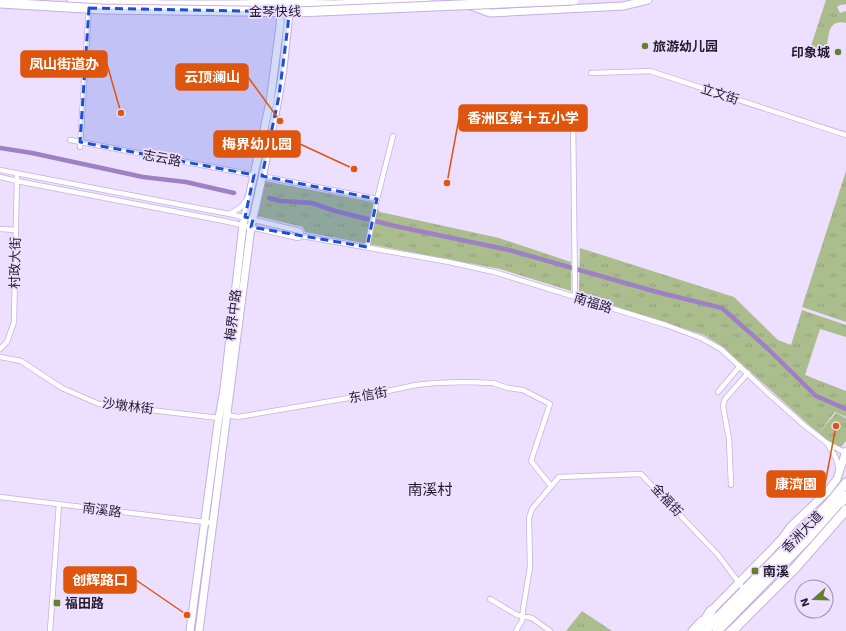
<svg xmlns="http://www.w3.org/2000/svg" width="846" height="631" viewBox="0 0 846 631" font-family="'Work Sans','Noto Sans SC',sans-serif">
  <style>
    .grass { fill: url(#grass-tufts) }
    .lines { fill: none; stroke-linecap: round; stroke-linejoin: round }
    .canal { stroke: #9e80c4; stroke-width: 4.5 }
    .street-casing { stroke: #c5b0e2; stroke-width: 6 }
    .secondary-casing { stroke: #c5b0e2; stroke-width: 9 }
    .primary-casing { stroke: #c5b0e2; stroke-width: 9 }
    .highway-casing { stroke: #c5b0e2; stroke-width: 11 }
    .street { stroke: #fff; stroke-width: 4.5 }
    .secondary { stroke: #fff; stroke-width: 7 }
    .primary { stroke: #fff; stroke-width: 7 }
    .highway { stroke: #fff; stroke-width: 9 }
    .highway-bridge-casing { stroke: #c5b0e2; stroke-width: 11; stroke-linecap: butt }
    .highway-bridge { stroke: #fff; stroke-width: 9 }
    .marked { fill: #1d4ed8; fill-opacity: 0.2; stroke: #1d4ed8; stroke-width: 3; stroke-dasharray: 8 5; stroke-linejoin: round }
    .poi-dot { fill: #667e30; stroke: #eddfff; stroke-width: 1.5 }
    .labels { text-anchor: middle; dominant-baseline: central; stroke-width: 3.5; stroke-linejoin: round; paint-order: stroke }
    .street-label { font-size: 13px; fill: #221a2c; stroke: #eddfff }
    .poi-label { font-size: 13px; font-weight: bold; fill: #221a2c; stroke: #eddfff; text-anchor: start }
    .quarter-label { font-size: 15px; fill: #221a2c; stroke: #eddfff }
    .leader { fill: none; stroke: #de560e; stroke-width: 1.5 }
    .callout-dot { fill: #de560e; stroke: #eddfff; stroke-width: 1.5 }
    .callout { fill: #de560e; stroke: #de560e; stroke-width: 1.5 }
    .callout-label { font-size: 14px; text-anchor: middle; font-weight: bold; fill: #fff }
  </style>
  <defs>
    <pattern id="grass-tufts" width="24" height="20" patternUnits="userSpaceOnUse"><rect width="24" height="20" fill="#abbc8d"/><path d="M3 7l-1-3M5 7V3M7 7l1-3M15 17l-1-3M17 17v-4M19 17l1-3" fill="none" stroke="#93a17a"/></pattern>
  </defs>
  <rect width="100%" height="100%" fill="#eddfff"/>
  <path class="grass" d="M826,0H846V4L840,5L837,7L840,13L846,11V23C819,16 835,56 818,58C815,58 811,56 808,55Z
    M846,171V322L802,307Z
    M265,181L373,202L380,212L499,238L571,262V291L500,269L305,232L303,227L257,216Z
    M580,248L734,297L778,340L791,345L802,310L846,325V337L820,329L805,375L846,391V417L835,412L819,433L809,425L723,347L704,335L579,295Z
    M836,413L846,418V441L840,448L828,441L819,433Z
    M582,611L612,631H566Z"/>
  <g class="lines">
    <path class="canal" d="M0,148L32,153L143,177L186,182L234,193
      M269,198L281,201L312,203L335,211L395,226L509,250L657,292L722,308L767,348L816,396L846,409"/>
    <g class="street-casing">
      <path id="street" d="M591,73L650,71L846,135
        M573,113L575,297
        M70,140L254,175
        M80,147L89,7
        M0,170L208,210L230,214L241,207L248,198
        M262,176L377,199
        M0,177L17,181L224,221L298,238L302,236L300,231L230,214
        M0,229L16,230
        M302,236L449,262L494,272L666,325L701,338L721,349L770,395L805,426L827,443L846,453
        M367,247L377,199L393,136
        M0,349L7,342L14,322L17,173
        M0,357L21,361L62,388L99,404L219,418
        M718,392L740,366
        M227,415L238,417L378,393L416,385L435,383L466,382L493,383L508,388L523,390L550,404L531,461L551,486
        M827,443L836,458L839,471
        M731,485L729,439L723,406L725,399L748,373
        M0,497L213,523
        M490,599L517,615L532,618L550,631
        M50,631L59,504
        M516,631L522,621L523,609L530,567L529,518L532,509L559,477L641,474L719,556L739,583L745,591"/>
    </g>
    <g class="secondary-casing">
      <path id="secondary" d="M708,614L771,550L783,537L791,526L827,492L837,479L846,451
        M190,631L218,423L224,389L243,225L270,102L280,26L281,6
        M199,631L251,227C263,175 275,122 283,69C285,48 288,29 289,8
        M692,631L701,621"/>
    </g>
    <g class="primary-casing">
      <path id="primary" d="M71,0L164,4H233L289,3L336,4L428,0
        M455,0L490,13L623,6L648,0"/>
    </g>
    <g class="highway-casing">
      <path id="highway" d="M698,631L711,611
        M705,631L828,505L846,483
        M717,631L829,517L846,496"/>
    </g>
    <use href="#street" class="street"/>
    <use href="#secondary" class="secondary"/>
    <use href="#primary" class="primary"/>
    <use href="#highway" class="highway"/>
    <g class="highway-bridge-casing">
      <path id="highway-bridge" d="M0,3L102,9L297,12L574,0
        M732,631L795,568L846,510"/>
    </g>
    <use href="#highway-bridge" class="highway-bridge"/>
  </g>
  <path class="marked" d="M89,8L289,12L288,25L279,96L262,176L377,199L367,247L251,227L253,219L245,217L254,175L80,142Z"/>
  <g class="poi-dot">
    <circle cx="645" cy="46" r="4"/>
    <circle cx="838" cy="52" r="4"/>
    <rect x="751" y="567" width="8" height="8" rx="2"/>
    <rect x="53" y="599" width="8" height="8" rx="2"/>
  </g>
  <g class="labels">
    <g class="street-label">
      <text x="275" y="11">金琴快线</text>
      <text transform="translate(720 94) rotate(18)">立文街</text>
      <text transform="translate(162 158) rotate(11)">志云路</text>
      <text transform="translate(15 263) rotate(-89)">村政大街</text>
      <text transform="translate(593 303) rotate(17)">南福路</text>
      <text transform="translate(233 315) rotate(-83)">梅界中路</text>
      <text transform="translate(368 395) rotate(-10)">东信街</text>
      <text transform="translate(128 406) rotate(7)">沙墩林街</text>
      <text transform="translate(667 500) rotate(47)">金福街</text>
      <text transform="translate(102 510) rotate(7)">南溪路</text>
      <text transform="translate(802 532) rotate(-46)">香洲大道</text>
    </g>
    <g class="poi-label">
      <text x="653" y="46">旅游幼儿园</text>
      <text x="830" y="52" text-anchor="end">印象城</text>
      <text x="763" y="571">南溪</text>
      <text x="65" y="603">福田路</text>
    </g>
    <g class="quarter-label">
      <text x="430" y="490">南溪村</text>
    </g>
  </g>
  <path class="leader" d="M121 113L107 64M280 121L248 77M447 183L459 118M354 169L300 144M836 426L825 484M187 615L136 580"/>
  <g class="callout-dot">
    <circle cx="121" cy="113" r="4"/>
    <circle cx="280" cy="121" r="4"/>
    <circle cx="447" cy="183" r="4"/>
    <circle cx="354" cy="169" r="4"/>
    <circle cx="836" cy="426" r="4"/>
    <circle cx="187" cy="615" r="4"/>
  </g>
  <g class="callout">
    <rect x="21" y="51" width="86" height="26" rx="4"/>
    <rect x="176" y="64" width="72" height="26" rx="4"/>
    <rect x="459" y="105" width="128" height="26" rx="4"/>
    <rect x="214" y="131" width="86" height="26" rx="4"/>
    <rect x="767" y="471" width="58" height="26" rx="4"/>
    <rect x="64" y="567" width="72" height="26" rx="4"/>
  </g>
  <g class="callout-label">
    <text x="64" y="69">凤山街道办</text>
    <text x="212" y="82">云顶澜山</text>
    <text x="523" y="123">香洲区第十五小学</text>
    <text x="257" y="149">梅界幼儿园</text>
    <text x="796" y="489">康濟園</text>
    <text x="100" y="585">创辉路口</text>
  </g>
  <g transform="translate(814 599) rotate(250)"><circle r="19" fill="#eddfff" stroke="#9c90ab"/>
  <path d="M0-3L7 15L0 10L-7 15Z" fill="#667e30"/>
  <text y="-6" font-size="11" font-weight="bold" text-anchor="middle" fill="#221a2c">N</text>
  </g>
</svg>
